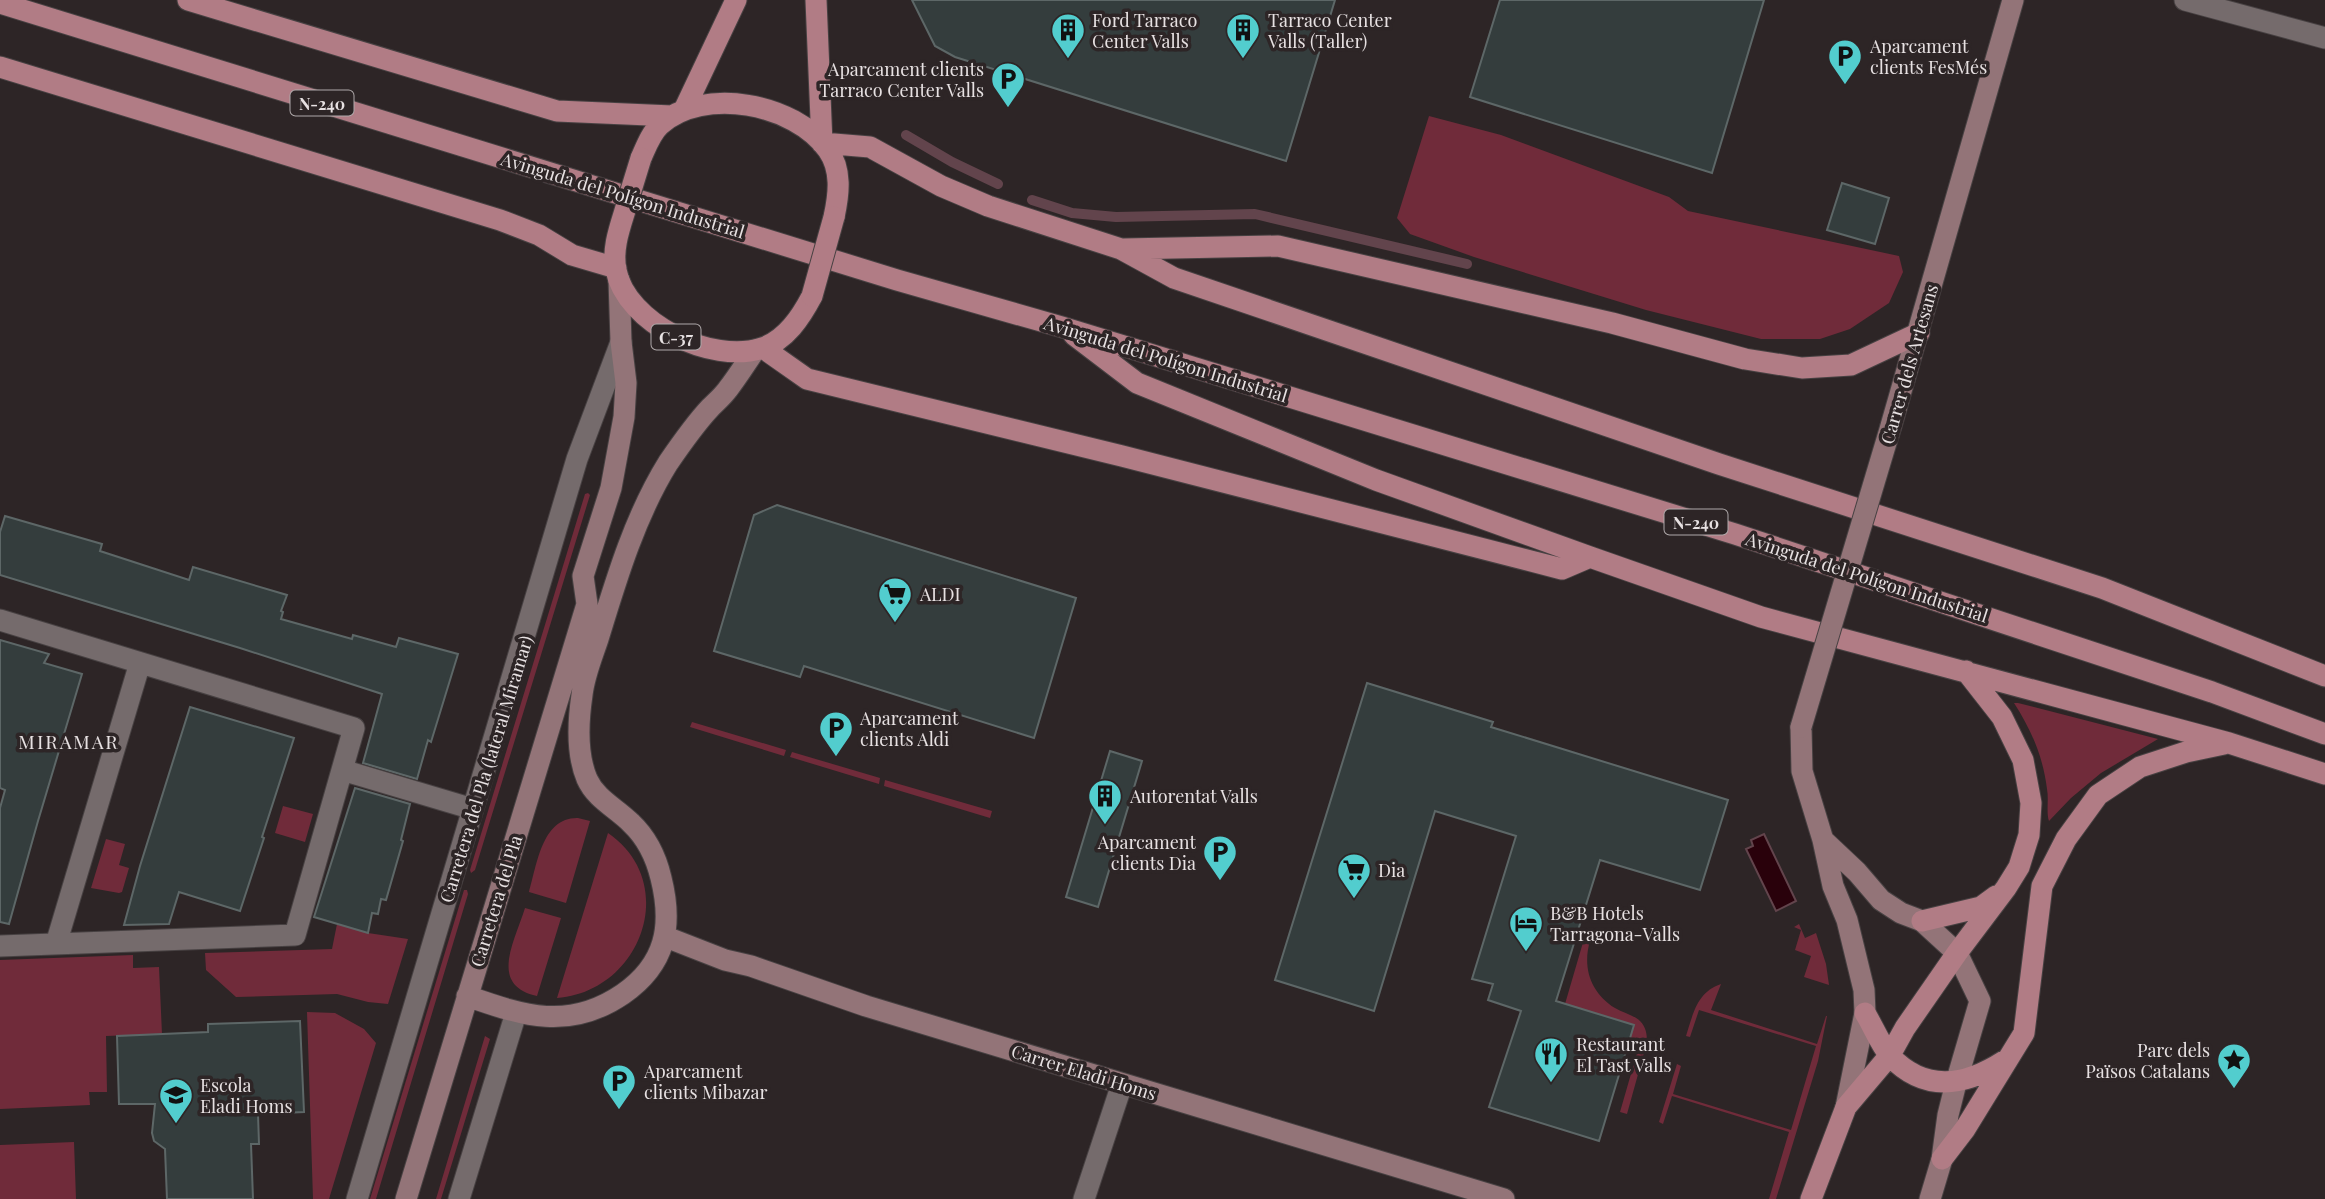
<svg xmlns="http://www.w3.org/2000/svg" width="2325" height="1199" viewBox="0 0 2325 1199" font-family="'Playfair Display',serif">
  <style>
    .green { fill: #702b3a }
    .water { fill: #29010b; stroke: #62444c; stroke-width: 2 }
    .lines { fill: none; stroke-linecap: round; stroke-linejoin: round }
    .stream { stroke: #62444c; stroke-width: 10 }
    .building { fill: #343d3d; stroke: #5d6767; stroke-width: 2 }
    .street-casing { stroke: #474142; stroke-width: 23 }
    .secondary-casing { stroke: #474142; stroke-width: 23 }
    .primary-casing { stroke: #474142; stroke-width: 23 }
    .street { stroke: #756b6c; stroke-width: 21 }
    .secondary { stroke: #937478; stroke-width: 21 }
    .primary { stroke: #b17c85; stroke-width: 21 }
    .secondary-bridge-casing { stroke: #474142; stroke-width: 23; stroke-linecap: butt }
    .primary-bridge-casing { stroke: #474142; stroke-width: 23; stroke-linecap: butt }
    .secondary-bridge { stroke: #937478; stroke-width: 21 }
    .primary-bridge { stroke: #b17c85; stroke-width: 21 }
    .labels { text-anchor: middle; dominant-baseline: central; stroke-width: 7; stroke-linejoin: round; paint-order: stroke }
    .shield { fill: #2d2526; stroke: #afa9aa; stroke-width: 2 }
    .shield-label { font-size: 16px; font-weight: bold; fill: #e7e1e2 }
    .poi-label { font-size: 18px; fill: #e7e1e2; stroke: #2d2526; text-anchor: start }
    .street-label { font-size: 18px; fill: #e7e1e2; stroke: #2d2526 }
    .neighbourhood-label { font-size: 19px; letter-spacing: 2px; fill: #e7e1e2; stroke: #2d2526 }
  </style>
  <rect width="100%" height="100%" fill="#2d2526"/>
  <path class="green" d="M1429,116L1501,135L1669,197L1688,211L1899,256L1903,272L1889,303L1850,329L1820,339H1761L1646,310L1474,257L1410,234L1397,218Z
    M588,493L590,495L475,870L471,873L470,870L585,494Z
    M2014,703H2018L2158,739L2101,773L2071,798L2049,821C2046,812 2049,799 2047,789C2043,757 2032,731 2014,703Z
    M692,722L786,750L784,756L690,727Z
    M792,752L880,778L879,784L790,757Z
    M885,780L992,811L990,818L884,786Z
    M283,806L313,814L305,842L275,833Z
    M578,818L590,821L566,903L529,892C537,865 542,817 578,818Z
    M608,833C681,883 641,992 557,998Z
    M106,839L125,844L119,865L129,868L122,892L119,893L91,888Z
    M464,890H467L468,894L376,1199H370Z
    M525,908L561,918L537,996C488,985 515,941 525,908Z
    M337,924L368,933L408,939L388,1004L368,1002L337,994L236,997L206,970L205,953L332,949Z
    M1799,924L1805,938L1816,933L1826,964L1829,985L1804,977L1811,956L1795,950L1801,930L1794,927Z
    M1584,939L1590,941C1582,968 1591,993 1615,1008C1623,1013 1634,1015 1640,1021C1646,1027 1647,1034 1647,1042L1627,1114L1620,1112L1637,1053L1626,1049L1565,1004Z
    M133,955V968L159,967L162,1034L106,1036L107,1092H89L90,1105L0,1109V960Z
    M1721,984L1711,1010L1817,1044L1826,1016H1827L1818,1061L1776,1199H1769L1789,1132L1672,1096L1663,1124L1659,1122L1677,1064L1681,1066L1673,1094L1791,1130L1816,1046L1699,1010L1690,1037L1686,1036C1693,1014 1697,992 1721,984Z
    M307,1012L335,1013L364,1029L376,1043L329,1199H313Z
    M485,1036L490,1039L441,1199H436Z
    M74,1142L76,1199H0V1145Z"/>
  <path class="water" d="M1764,834L1796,901L1776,911L1746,849L1753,846L1751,840Z"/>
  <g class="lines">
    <path class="stream" d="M906,135L952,162L998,184
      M1032,200L1072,213L1116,217L1255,214L1467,264"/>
  </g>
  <path class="building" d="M912,0H1335L1286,161L955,57L935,46Z
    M1500,0H1764L1712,173L1470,97Z
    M1842,183L1889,198L1875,244L1827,230Z
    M777,505L1076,598L1034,738L804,666L800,677L714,651L754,515Z
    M5,516L102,544L100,551L189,580L193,567L287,595L281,611L283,612L281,619L352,639L353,635L396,647L399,638L458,654L431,742L428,740L417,779L363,763L382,694L240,648L0,575V532Z
    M0,640L49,654L44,663L82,674L38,821L9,924L0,922V808L5,790L0,788Z
    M1367,683L1493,722L1491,727L1728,800L1700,890L1600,860L1556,1001L1634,1025L1599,1141L1489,1107L1521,1011L1488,1000L1493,984L1472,979L1516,836L1435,811L1374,1011L1275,980Z
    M190,707L294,738L262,837L264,838L240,911L179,892L169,924L124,925L140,866Z
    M1110,751L1142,761L1098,907L1066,897Z
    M355,788L410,804L401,840L403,841L386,900L381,899L378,914L372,913L368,933L314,917Z
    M300,1021L304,1112L258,1114L259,1144H251L253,1199H167L165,1149L154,1141L152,1133L155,1104H119L117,1036L208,1032V1024Z"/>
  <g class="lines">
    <g class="street-casing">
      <path id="street" d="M2185,0L2325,38
        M0,620L354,728L295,935L0,946
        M342,770L473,809
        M56,944L140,663
        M357,1199L577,459L621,342
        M459,1199L516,1013
        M1084,1199L1122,1084"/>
    </g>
    <g class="secondary-casing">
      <path id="secondary" d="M1891,426L2013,0
        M1801,727L1802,771L1823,840L1833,886L1847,920L1864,990L1865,1013L1846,1107
        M1823,840L1857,872L1881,900L1901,913L1922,921L1957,953L1980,1001L1956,1083L1948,1115L1942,1159L1930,1199
        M666,937L725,960L751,966L866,1006L1504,1199
        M467,996C524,1016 569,1031 623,994C666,964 673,926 661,878C656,857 647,838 631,823C616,808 596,799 587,779C576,753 578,722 582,695C584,676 592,657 598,639C616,580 635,516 668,463C681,444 694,425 710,408C716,402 723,396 728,389C738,376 746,363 755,350
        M406,1199L587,604L583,576L611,488L624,417L626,383L621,342L619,280"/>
    </g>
    <g class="primary-casing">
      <path id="primary" d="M188,0L557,111L672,116
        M816,0L822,143
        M0,3L897,280L1062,327L1735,534L2212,692L2325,734
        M0,67L500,220L539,235L572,255L616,268
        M684,110L736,0
        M822,143L870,147L941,186L988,206L1121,249L1174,278L1719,464L2102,588L2325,676
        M641,158C646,147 651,133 660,125C703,86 795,103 828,150C842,170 839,194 834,217
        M629,197C623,220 611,245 616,270C626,323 712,365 762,348C786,340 801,317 812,296
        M1124,249L1278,246L1612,323L1745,359L1802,368L1851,365L1919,333
        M1074,335L1137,383L1376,480L1590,557L1761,617L2229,743L2325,774
        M763,348L807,379L1122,456L1562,569L1590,557
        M1922,921L1981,907L1996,896
        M1865,1013C1873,1026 1880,1044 1890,1056C1925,1093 1965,1086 2004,1061
        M1942,1159L1965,1129L2024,1033L2042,886L2066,839L2098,795L2140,767L2186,752L2224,744
        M1811,1199L1846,1107L1890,1055L1905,1028L1957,953L2006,888L2019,867L2029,835L2031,803L2023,760L2002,717L1966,671"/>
    </g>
    <use href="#street" class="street"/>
    <use href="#secondary" class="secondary"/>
    <use href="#primary" class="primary"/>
    <g class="secondary-bridge-casing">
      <path id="secondary-bridge" d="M1801,727L1891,426"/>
    </g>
    <g class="primary-bridge-casing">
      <path id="primary-bridge" d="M629,197L641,158
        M812,296L834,217"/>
    </g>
    <use href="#secondary-bridge" class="secondary-bridge"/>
    <use href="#primary-bridge" class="primary-bridge"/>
  </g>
  <defs>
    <g id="building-pin" transform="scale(1.75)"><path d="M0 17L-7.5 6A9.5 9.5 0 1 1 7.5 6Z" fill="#52cdce" stroke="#2d2526"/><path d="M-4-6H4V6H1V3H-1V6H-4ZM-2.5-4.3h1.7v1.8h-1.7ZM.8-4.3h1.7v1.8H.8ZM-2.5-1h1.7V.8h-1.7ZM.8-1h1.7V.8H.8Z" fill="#111"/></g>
    <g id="parking-pin" transform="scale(1.75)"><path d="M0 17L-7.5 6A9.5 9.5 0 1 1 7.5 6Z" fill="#52cdce" stroke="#2d2526"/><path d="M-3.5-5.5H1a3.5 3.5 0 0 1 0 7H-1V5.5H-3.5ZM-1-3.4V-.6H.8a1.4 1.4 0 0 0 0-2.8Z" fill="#111"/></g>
    <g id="supermarket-pin" transform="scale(1.75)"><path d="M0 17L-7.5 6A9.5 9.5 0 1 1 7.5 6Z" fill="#52cdce" stroke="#2d2526"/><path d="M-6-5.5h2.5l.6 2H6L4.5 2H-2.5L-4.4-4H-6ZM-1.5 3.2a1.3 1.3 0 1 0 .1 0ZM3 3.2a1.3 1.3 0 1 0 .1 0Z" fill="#111"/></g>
    <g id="hotel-pin" transform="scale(1.75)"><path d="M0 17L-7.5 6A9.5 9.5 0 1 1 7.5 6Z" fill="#52cdce" stroke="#2d2526"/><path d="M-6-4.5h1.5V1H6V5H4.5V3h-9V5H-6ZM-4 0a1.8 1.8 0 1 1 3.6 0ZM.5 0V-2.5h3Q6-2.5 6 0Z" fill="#111"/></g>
    <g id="restaurant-pin" transform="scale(1.75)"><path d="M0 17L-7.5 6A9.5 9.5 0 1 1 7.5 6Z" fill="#52cdce" stroke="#2d2526"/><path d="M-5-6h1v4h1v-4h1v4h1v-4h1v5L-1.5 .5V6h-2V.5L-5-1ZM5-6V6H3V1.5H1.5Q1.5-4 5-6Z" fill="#111"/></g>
    <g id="sight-pin" transform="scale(1.75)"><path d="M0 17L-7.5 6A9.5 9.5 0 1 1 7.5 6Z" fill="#52cdce" stroke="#2d2526"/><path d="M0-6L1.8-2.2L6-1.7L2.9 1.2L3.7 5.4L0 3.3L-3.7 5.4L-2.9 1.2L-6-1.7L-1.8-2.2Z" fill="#111"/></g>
    <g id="school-pin" transform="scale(1.75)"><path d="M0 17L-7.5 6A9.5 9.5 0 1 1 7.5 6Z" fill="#52cdce" stroke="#2d2526"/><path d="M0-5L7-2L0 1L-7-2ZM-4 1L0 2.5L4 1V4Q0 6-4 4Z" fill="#111"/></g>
  </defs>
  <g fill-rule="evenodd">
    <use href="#building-pin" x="1068" y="30"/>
    <use href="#building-pin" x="1243" y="30"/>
    <use href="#parking-pin" x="1845" y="56"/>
    <use href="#parking-pin" x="1008" y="79"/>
    <use href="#supermarket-pin" x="895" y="594"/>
    <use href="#parking-pin" x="836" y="728"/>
    <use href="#building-pin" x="1105" y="796"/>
    <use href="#parking-pin" x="1220" y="852"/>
    <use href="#supermarket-pin" x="1354" y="870"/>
    <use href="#hotel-pin" x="1526" y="923"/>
    <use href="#restaurant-pin" x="1551" y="1054"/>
    <use href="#sight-pin" x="2234" y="1060"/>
    <use href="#parking-pin" x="619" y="1081"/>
    <use href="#school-pin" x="176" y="1095"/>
  </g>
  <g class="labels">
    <g class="shield">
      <rect x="290.5" y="90.5" width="63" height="25" rx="5"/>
      <rect x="651.5" y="324.5" width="49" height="25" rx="5"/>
      <rect x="1664.5" y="509.5" width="63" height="25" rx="5"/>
    </g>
    <g class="shield-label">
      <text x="322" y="103">N-240</text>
      <text x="676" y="337">C-37</text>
      <text x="1696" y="522">N-240</text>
    </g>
    <g class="poi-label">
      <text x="1092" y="20">Ford Tarraco<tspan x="1092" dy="21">Center Valls</tspan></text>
      <text x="1268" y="20">Tarraco Center<tspan x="1268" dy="21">Valls (Taller)</tspan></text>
      <text x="1870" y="46">Aparcament<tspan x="1870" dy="21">clients FesMés</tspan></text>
      <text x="984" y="69" text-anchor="end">Aparcament clients<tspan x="984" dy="21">Tarraco Center Valls</tspan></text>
      <text x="920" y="594">ALDI</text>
      <text x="860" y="718">Aparcament<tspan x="860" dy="21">clients Aldi</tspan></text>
      <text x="1130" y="796">Autorentat Valls</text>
      <text x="1196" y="842" text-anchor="end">Aparcament<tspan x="1196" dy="21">clients Dia</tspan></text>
      <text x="1378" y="870">Dia</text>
      <text x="1550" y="913">B&amp;B Hotels<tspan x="1550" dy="21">Tarragona-Valls</tspan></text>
      <text x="1576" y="1044">Restaurant<tspan x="1576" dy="21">El Tast Valls</tspan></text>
      <text x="2210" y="1050" text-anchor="end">Parc dels<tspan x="2210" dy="21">Països Catalans</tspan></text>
      <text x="644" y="1071">Aparcament<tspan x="644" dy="21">clients Mibazar</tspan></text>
      <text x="200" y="1085">Escola<tspan x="200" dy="21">Eladi Homs</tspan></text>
    </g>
    <g class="street-label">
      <text transform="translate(623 195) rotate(17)">Avinguda del Polígon Industrial</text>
      <text transform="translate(1166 359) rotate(17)">Avinguda del Polígon Industrial</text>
      <text transform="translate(1909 364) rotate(-74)">Carrer dels Artesans</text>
      <text transform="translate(1867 577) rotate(18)">Avinguda del Polígon Industrial</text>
      <text transform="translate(486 769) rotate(-73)">Carretera del Pla (lateral Miramar)</text>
      <text transform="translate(496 901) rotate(-73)">Carretera del Pla</text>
      <text transform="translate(1084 1072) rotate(17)">Carrer Eladi Homs</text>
    </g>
    <g class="neighbourhood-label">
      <text x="69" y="741">MIRAMAR</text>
    </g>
  </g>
</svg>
